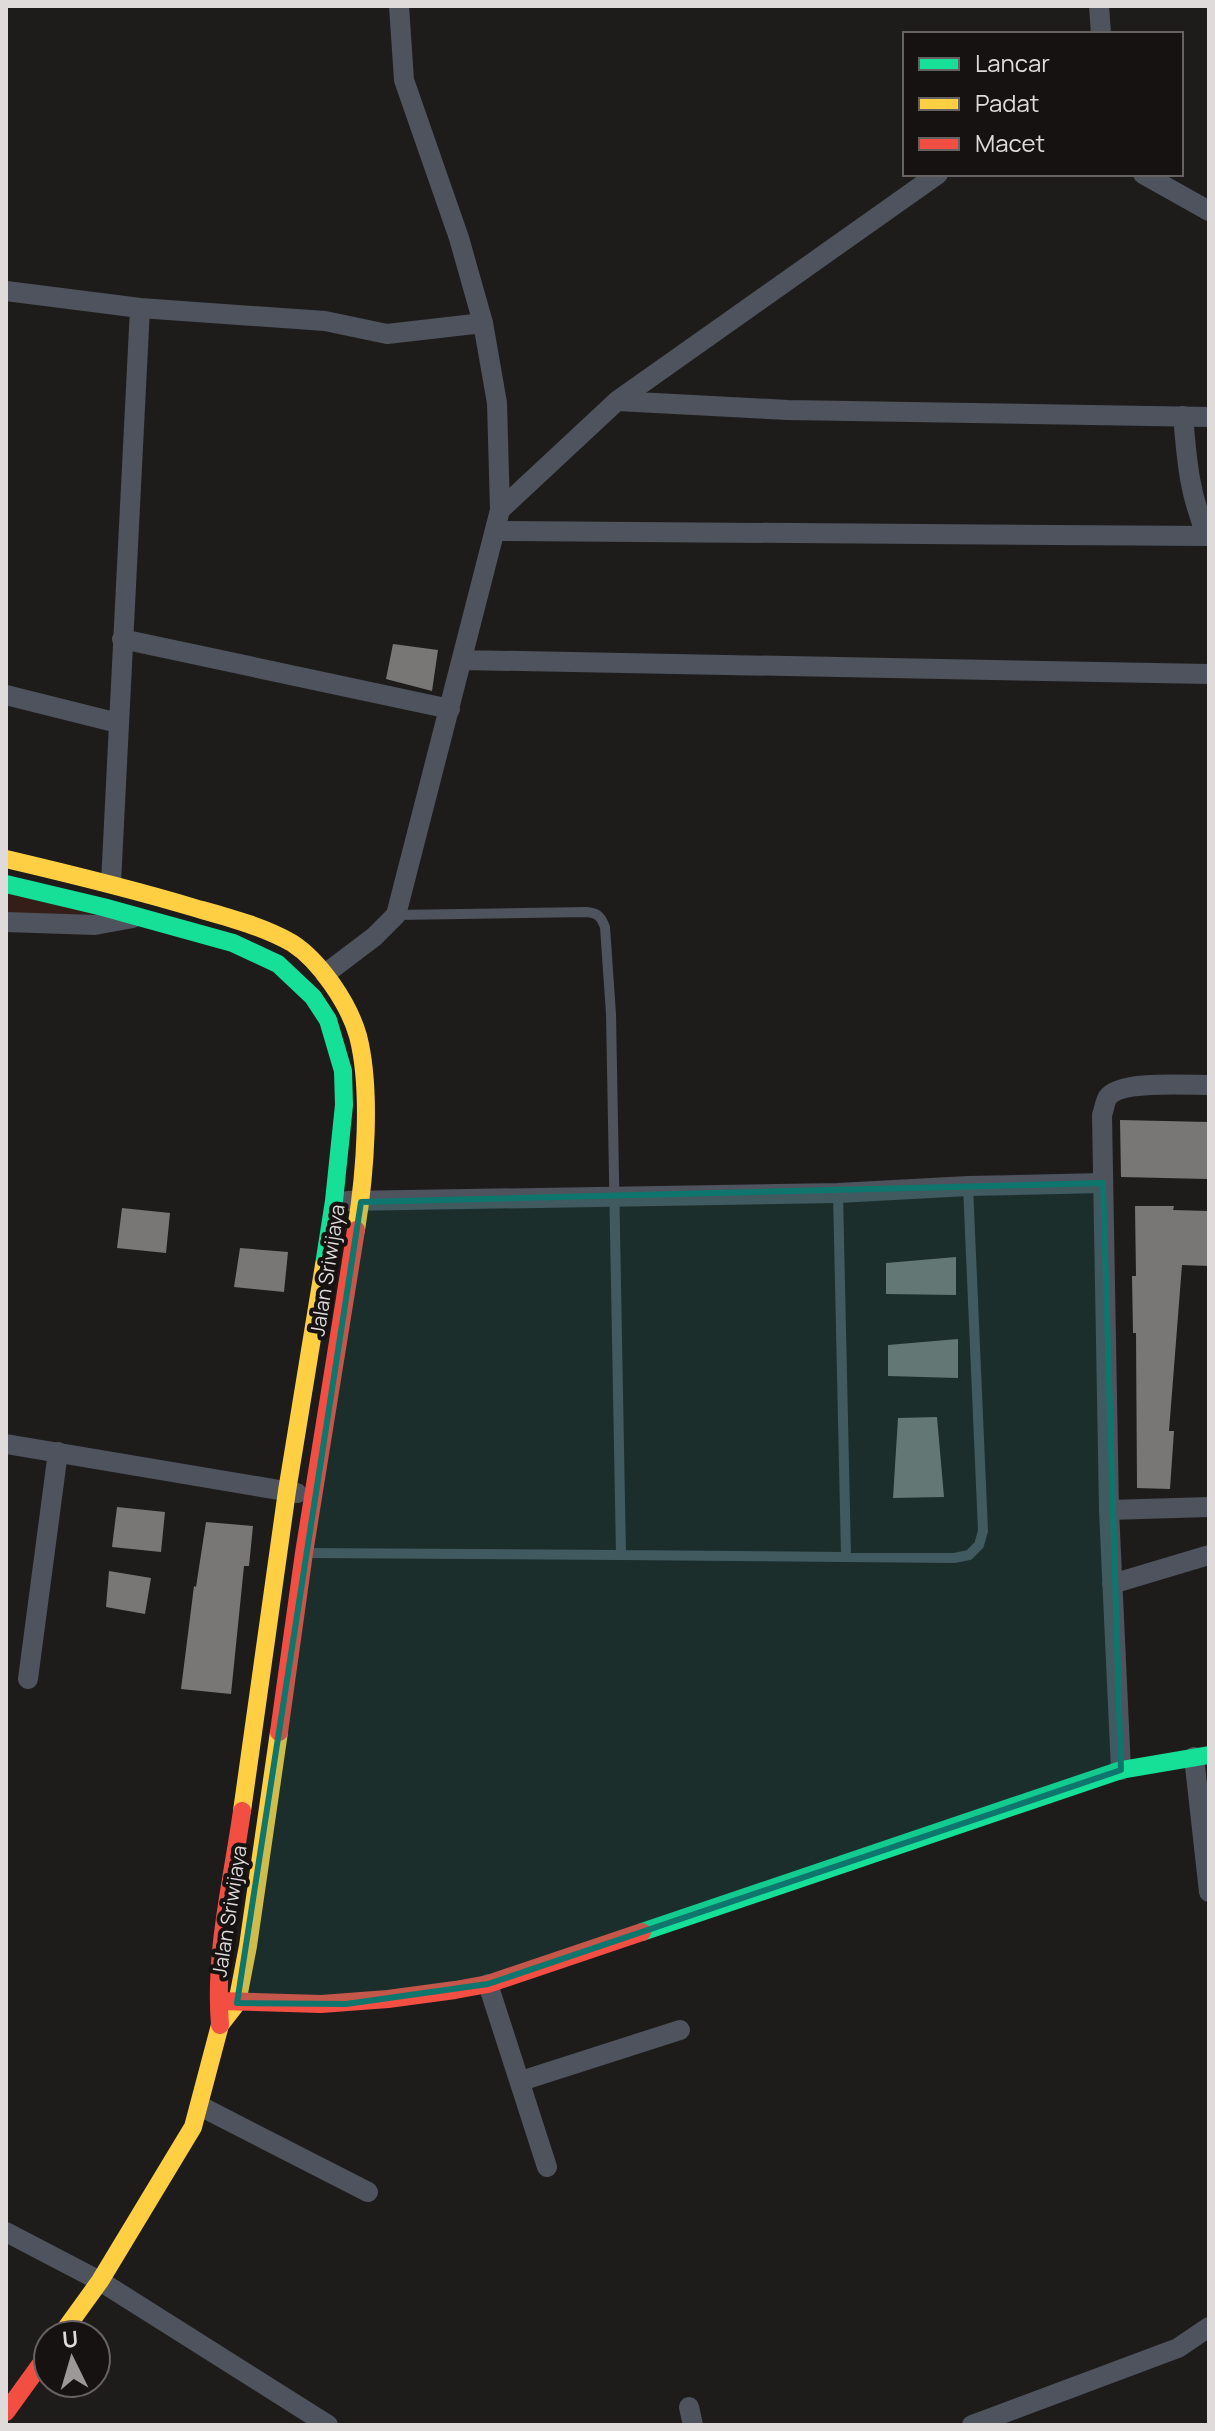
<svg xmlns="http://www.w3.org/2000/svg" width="1215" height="2431" viewBox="0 0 1215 2431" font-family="Manrope,sans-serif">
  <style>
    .green { fill: #361e18 }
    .building { fill: #797776 }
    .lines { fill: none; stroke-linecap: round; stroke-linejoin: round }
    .lane { stroke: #4e535d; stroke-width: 10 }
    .street { stroke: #4e535d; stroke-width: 20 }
    .fast { stroke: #16e098; stroke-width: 18 }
    .slow { stroke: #ffcf43; stroke-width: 18 }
    .jam { stroke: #f24e42; stroke-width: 18 }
    .marked { fill: #0f766e; fill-opacity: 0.2; stroke: #0f766e; stroke-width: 6; stroke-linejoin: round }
    .labels { text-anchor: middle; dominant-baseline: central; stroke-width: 8; stroke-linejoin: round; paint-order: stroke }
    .street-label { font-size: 20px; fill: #dedbda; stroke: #161211 }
  </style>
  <rect width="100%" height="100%" fill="#1e1c1b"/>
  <path class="green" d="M6,885L134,917L6,921Z"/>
  <path class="building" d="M393,644L438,650L432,691L386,679Z
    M1120,1120L1209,1122L1207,1179L1121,1177Z
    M1135,1206H1174L1173,1210L1209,1211V1266L1182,1265L1169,1431H1174L1170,1489L1137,1488L1136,1333H1133L1132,1276H1136Z
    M122,1208L170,1213L166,1253L117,1248Z
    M240,1248L288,1252L284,1292L234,1287Z
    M956,1257V1295L886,1294V1263Z
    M958,1339V1378L888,1376V1345Z
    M937,1417L944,1497L893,1498L898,1418Z
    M117,1507L165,1512L161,1552L112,1547Z
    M206,1522L253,1526L249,1566H244L231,1694L181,1689L194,1586L196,1587Z
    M109,1571L151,1578L145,1614L106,1607Z"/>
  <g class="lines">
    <path class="lane" d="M838,1193L846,1556
      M307,1553L621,1555L611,1014L605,927C601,917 598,913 587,912L396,915
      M621,1555L954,1558L969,1555L979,1545L983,1531L968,1186"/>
    <path class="street" d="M1099,6L1101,34
      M1143,174L1209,211
      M6,291L140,308L325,321L387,334L483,323
      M617,401L788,410L1209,417
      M1183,416C1187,462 1189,493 1207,536
      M500,510L617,401L938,174
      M495,531L1209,536
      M122,639L450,709
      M462,660L1209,674
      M6,695L118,723
      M111,883L140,308
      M6,922L95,925L133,918
      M325,974L374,937L396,915L500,510L497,403L483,323L459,238L404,80L399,6
      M347,1201L838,1193L968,1186L1103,1183
      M6,1444L297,1493
      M1109,1510L1209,1507
      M1112,1584L1209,1555
      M28,1679L58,1452
      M1194,1757L1209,1892
      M1121,1770L1109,1510L1102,1115C1104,1110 1105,1101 1108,1097C1120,1080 1189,1085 1209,1085
      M488,1984L547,2167
      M521,2081L680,2030
      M200,2106L368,2192
      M6,2232L100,2281L328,2425
      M689,2407L693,2425
      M972,2425L1178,2348L1209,2327"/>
    <path class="fast" d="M6,884L103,907L233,943L278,964L313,997L328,1020L343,1071L344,1105L334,1201L324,1265
      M642,1932L1121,1770L1209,1755"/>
    <path class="slow" d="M6,859C70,874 132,889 195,908C227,917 262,926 292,943C320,961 349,1004 358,1036C372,1090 365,1175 356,1230
      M242,1811L287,1491L324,1265
      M61,2335L100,2281L193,2127L220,2025L237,2003L248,1946L279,1732"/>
    <path class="jam" d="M279,1732L304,1553L356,1230
      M220,2001L321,2004L388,1999L455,1990L488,1984L642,1932
      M220,2025C214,1954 232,1881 242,1811
      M6,2412L48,2354"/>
  </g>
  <path class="marked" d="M1103,1183L1121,1770L488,1984L346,2004L237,2003L361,1202Z"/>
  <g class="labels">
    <g class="street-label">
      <text transform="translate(327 1270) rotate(-81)">Jalan Sriwijaya</text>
      <text transform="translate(229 1911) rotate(-81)">Jalan Sriwijaya</text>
    </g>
  </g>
  <rect width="1215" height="2431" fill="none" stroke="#dedbda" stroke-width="16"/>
  <rect x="903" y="32" width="280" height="144" fill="#161211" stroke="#666261" stroke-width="2"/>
  <rect x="919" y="58" width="40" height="12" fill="#16e098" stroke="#666261" stroke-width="2"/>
  <text x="975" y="72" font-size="24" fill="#dedbda">Lancar</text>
  <rect x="919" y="98" width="40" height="12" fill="#ffcf43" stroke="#666261" stroke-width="2"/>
  <text x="975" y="112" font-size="24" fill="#dedbda">Padat</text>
  <rect x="919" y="138" width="40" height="12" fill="#f24e42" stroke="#666261" stroke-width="2"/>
  <text x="975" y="152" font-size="24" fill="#dedbda">Macet</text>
  <g transform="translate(72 2359) rotate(355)"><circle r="38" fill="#161211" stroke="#666261" stroke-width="2"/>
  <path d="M0-6L14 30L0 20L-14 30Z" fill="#9b9897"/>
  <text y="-12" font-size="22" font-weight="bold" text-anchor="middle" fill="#dedbda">U</text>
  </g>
</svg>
